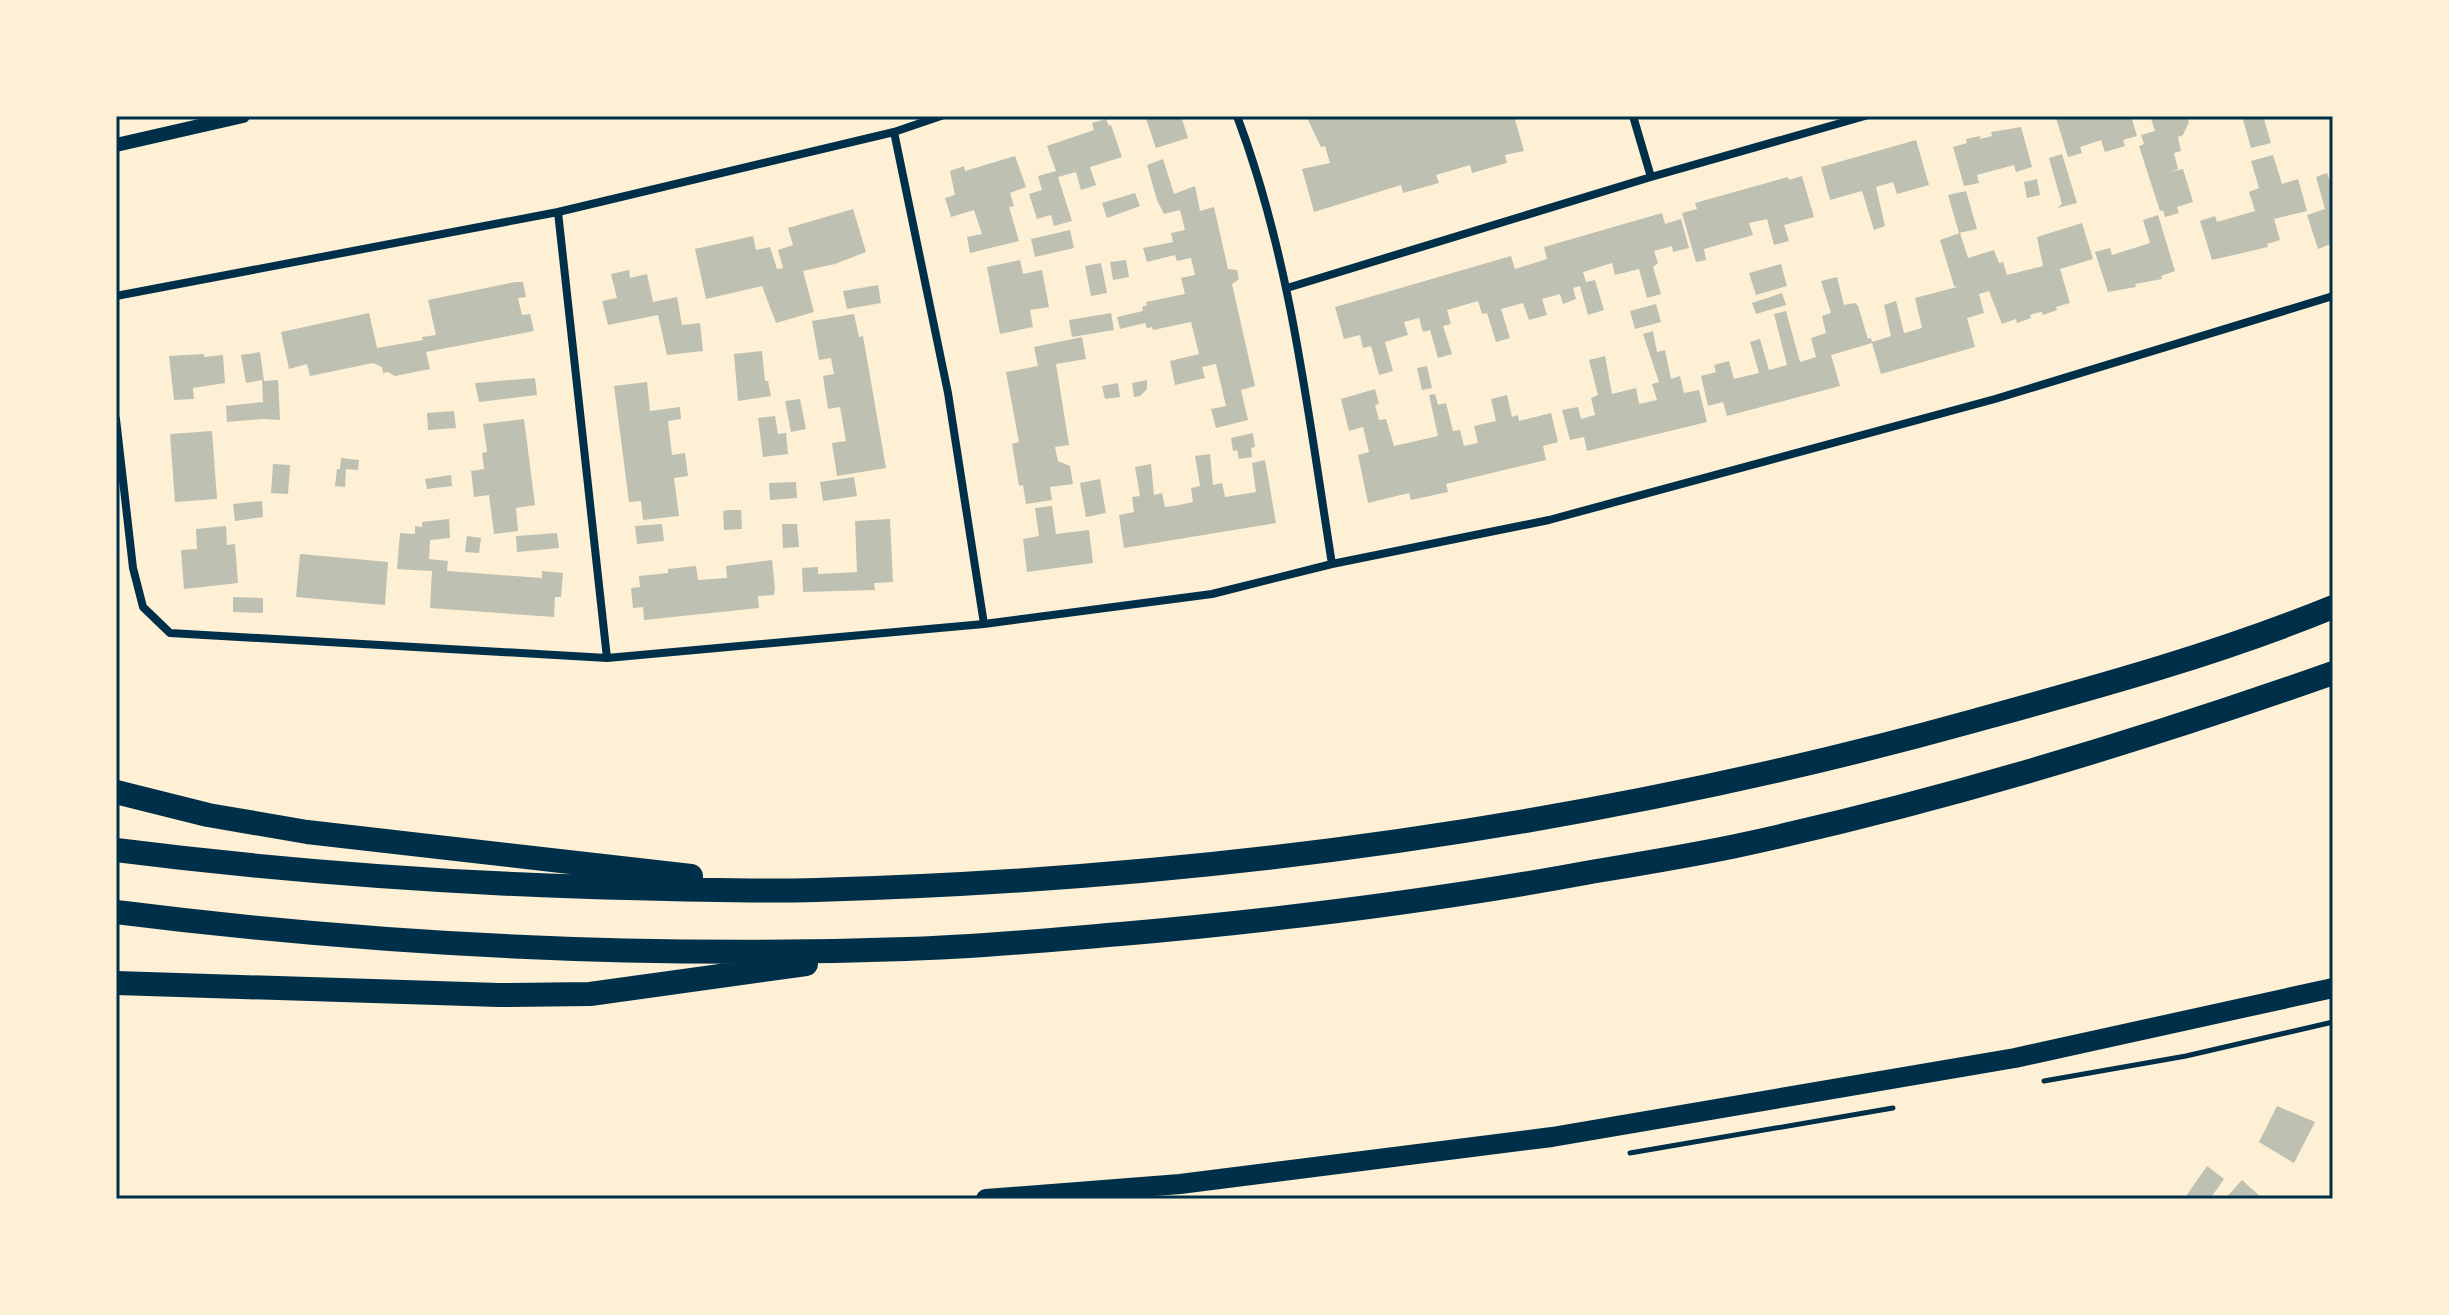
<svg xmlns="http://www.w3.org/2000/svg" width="2449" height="1315" viewBox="0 0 2449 1315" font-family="Karla,sans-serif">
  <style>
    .building { fill: #bec0b2 }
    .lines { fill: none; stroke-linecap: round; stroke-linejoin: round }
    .path { stroke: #003049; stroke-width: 5 }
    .minor { stroke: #003049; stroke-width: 8 }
    .tertiary { stroke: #003049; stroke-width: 14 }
    .primary { stroke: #003049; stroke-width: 20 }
    .motorway { stroke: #003049; stroke-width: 24 }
    .neatline { fill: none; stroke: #003049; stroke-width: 3 }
  </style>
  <rect width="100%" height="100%" fill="#fdf0d5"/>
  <path class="building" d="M1145,116H1181L1188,138L1156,148Z
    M1306,116H1514L1524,151L1505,155L1507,163L1472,173L1470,165L1436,175L1439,183L1403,193L1401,185L1314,212L1302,169L1330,163L1325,146L1321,147Z
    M2062,116H2131L2137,136L2123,140L2125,146L2105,152L2101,140L2080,147L2082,153L2068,157L2056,118Z
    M2150,116H2186L2189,122L2183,135L2178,137L2181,151L2174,153L2178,169L2170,172L2183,169L2193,202L2177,207L2179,213L2165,217L2163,210L2160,211L2139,146L2144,144L2141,135L2155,131Z
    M2242,116H2263L2271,143L2251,148Z
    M1106,119L1109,126L1111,125L1122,157L1090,167L1096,185L1081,190L1076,172L1058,177L1072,221L1054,226L1051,215L1037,219L1029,194L1042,190L1038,176L1056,171L1047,146L1094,130L1092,123Z
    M2021,127L2032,167L2016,172L2014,165L1977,175L1979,183L1964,186L1953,147L1967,143L1966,139L1980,136V139L1992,136L1991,132Z
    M1916,140L1929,185L1897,194L1893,182L1876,187L1885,226L1874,230L1862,191L1830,200L1821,167Z
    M2062,154L2077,203L2057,208L2062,204L2049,158Z
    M2273,155L2282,184L2298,179L2307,211L2274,219L2280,240L2267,244L2268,247L2212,260L2200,221L2215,216L2217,222L2255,211L2249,192L2259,188L2251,161Z
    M1015,156L1026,187L1010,193L1014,206L1009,207L1019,241L970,253L967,237L982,234L974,210L951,217L945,198L955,195L950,171L964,166L965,171Z
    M1163,159L1174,194L1195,186L1200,211L1214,207L1228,269L1237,270L1239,279L1232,284L1255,386L1241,390L1248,420L1216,428L1211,409L1226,406L1216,364L1202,367L1205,378L1175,385L1170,361L1199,354L1191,322L1153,330L1152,327L1147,328L1145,323L1120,329L1117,317L1143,311L1142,307L1147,305L1146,302L1185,294L1181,278L1195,275L1191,258L1177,261L1175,255L1147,262L1143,248L1173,242L1171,233L1185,230L1180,210L1164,214L1157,200L1147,165Z
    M2327,173L2333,190V243L2318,249L2307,215L2325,209L2316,177Z
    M1802,176L1814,217L1784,225L1789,241L1774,245L1767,219L1749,223L1753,235L1704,249L1706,260L1696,262L1682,213L1697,209L1695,203L1788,177L1789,180Z
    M2037,179L2040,195L2027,198L2024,182Z
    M1966,191L1977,229L1959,233L1948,195Z
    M1135,193L1140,206L1107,218L1102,203Z
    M853,209L866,252L835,264L803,271L814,312L776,323L762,286L706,299L695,249L753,236L756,250L770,247L777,269L783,268L778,250L793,245L788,228Z
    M1662,213L1665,224L1681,219L1689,248L1673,252L1672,246L1654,251L1658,263L1653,267L1661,294L1647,298L1639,269L1615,275L1612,263L1583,272L1586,282L1595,280L1604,310L1588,315L1580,286L1573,288L1576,299L1563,304L1560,294L1542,299L1547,315L1529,320L1523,303L1501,309L1510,338L1496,342L1487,313L1482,314L1478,301L1447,310L1451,324L1443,326L1452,354L1438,358L1430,330L1423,332L1419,318L1404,322L1408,335L1385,342L1393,371L1379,375L1371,346L1363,348L1360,335L1344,339L1335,307L1511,256L1515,269L1547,259L1544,247Z
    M2158,215L2175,271L2161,276L2162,279L2135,284L2136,287L2108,292L2095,252L2110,248L2112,255L2150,243L2143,220Z
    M2082,223L2093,259L2060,269L2070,303L2056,307L2057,310L2043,315L2042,312L2036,313L2030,315L2031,318L2017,323L2016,319L2002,324L1989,291L1979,294L1984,313L1967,318L1975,347L1881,374L1872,343L1831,355L1840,386L1727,416L1723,402L1708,406L1701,376L1716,372L1714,365L1729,361L1734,379L1759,373L1750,342L1760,339L1769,370L1787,365L1774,314L1786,311L1800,362L1816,357L1811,338L1826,333L1822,316L1831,313L1821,281L1837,277L1844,305L1855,303L1858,306L1868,339L1871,338L1872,342L1891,336L1884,305L1896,301L1904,333L1922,328L1915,298L1957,287L1954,286L1940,240L1960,233L1968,258L1994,250L1999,263L2003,262L2007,275L2043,266L2037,237Z
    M1070,230L1074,248L1035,257L1031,239Z
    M1020,260L1023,274L1042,270L1049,307L1030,310L1033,327L1000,334L987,267Z
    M1126,260L1129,277L1113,280L1110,262Z
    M1101,263L1107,293L1091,296L1085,266Z
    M1781,264L1787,286L1756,295L1749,273Z
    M629,270L630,278L647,274L653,302L677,297L682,325L700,323L703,351L667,355L658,315L608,325L602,301L617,298L611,274Z
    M515,282H523L526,297L518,298L522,315L530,314L534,331L426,352L430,369L395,376L388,372L383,373L382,367L373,363L310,376L307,364L289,369L281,332L369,313L377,348L423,340L422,337L436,335L428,300Z
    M878,285L881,303L847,309L843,291Z
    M1782,293L1786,305L1756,314L1752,303Z
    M1656,304L1661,322L1635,329L1630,311Z
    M1111,313L1114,330L1072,337L1069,320Z
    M854,314L859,337L863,336L886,468L837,476L832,443L846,441L840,407L828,409L823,376L834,374L831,358L819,360L812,321Z
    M1653,331L1657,352L1665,350L1671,379L1680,376L1684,393L1699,390L1707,422L1587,451L1584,437L1570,440L1562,410L1578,407L1581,419L1595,415L1591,398L1598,395L1589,360L1605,356L1612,394L1636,388L1639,404L1657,400L1652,384L1659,382L1643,334Z
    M1082,337L1086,359L1056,364L1069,445L1055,447L1058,461L1070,466L1073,484L1050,487L1052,500L1026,504L1023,485L1019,486L1012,444L1019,442L1006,372L1038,366L1034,347Z
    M762,351L765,381H768L771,396L738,401L734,354Z
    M260,352L264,381L278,380L280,420L263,419L227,422L226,406L263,402L262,380L246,383L241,355Z
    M204,354V357L223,355L225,383L193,388L194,399L174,400L169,356Z
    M1427,366L1432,388L1422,390L1417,368Z
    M535,378L537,395L479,402L475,383Z
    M1147,380V389L1140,396L1134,397L1132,383Z
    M647,382L650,411L680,407L681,419L668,421L672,455L685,453L688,476L674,478L679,516L643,520L641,501L629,502L614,386Z
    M1118,383L1120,397L1105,399L1102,386Z
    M1375,389L1379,404L1375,405L1379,420L1386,419L1394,446L1438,436L1429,395L1435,394L1438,405L1446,403L1453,431L1460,430L1464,446L1478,443L1474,426L1496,421L1491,399L1507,395L1512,417L1518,415L1519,421L1551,413L1558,442L1543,446L1546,460L1446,484L1448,492L1411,500L1409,493L1368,503L1358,455L1369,452L1363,427L1349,431L1341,399Z
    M800,399L806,429L791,432L785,401Z
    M454,411L456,428L428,430L427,413Z
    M775,416L778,434L786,433L788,454L763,457L758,418Z
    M524,419L535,505L516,508L518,531L494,534L489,495L474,497L471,471L484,469L482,453L487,452L483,424Z
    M212,431L217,499L175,502L170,434Z
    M1253,433L1255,447L1251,448L1252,457L1239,459L1237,450L1233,451L1231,438Z
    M1210,454L1213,485L1222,483L1225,497L1256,492L1252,463L1265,460L1276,523L1124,548L1119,515L1134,512L1132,497L1140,496L1135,467L1151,464L1154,495L1162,493L1165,507L1179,505L1193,502L1191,488L1200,486L1195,456Z
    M341,458L359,460L358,470L346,469L345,487L335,486L337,469H340Z
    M273,464L290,465L288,494L271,493Z
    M451,475L452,486L427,489L425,479Z
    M854,477L857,496L823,501L820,482Z
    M1100,479L1106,513L1086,517L1080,483Z
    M796,482L797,498L770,500L769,483Z
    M262,501L263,517L235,521L233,504Z
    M1052,506L1056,534L1089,530L1093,563L1027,572L1023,539L1039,536L1035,508Z
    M729,510H741L742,529L724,530L723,511Z
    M449,519L450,538L430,540L429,559L448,561L447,571L542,578V571L563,573L561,597H555L554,617L430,608L432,571L397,569L400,533L415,534V526L422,527V522Z
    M890,519L893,582L874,583L875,590L803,592L802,568L818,567V574L857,572L855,521Z
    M662,524L664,541L637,544L635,526Z
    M782,524H797L799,547L783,548Z
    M226,526L227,545L235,544L238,583L184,589L181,550L197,549L196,529Z
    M557,533L559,548L517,552L516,536Z
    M467,536L481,538L479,553L465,552Z
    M300,554L388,562L385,605L296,597Z
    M772,560L775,589L774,595L758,596L759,608L644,620L643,607L633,608L631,588L640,587L639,576L668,573V569L696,566L698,580L727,578L726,566Z
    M233,597L263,598V613L233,612Z
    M2277,1106L2315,1122L2294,1163L2259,1142Z
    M2207,1166L2224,1179L2210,1199H2184Z
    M2242,1180L2263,1199H2225Z"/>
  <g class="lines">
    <path class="path" d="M2044,1081L2186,1056L2333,1022
      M1630,1153L1893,1108"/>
    <path class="minor" d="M1237,116C1291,259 1308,414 1332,564
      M1633,116L1651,177
      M894,132L948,393L984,624
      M558,212L607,658
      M1287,288L1651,177L1865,116
      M116,296L558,212L894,132L941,116
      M116,419L133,568L143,607L170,633L607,658L984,624L1212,594L1332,564L1549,520L1995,399L2333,296"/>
    <path class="tertiary" d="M116,145L243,116"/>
    <path class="primary" d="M986,1199L1180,1184L1552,1137L2015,1058L2333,988"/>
    <path class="motorway" d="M116,792L208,815L307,832L691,876
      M116,850C274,870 431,882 590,887C665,889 741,892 816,890C1208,879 1600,825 1977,720C2097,687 2218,654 2333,607
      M116,912C378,945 643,958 906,949C978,947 1049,940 1121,934C1279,920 1435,901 1591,872C1639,864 1688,856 1736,846C1939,802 2137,742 2333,673
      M116,983L499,995L590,994L806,964"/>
  </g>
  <rect width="2449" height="1315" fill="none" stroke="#fdf0d5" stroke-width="236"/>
  <rect x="118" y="118" width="2213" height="1079" class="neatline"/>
</svg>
